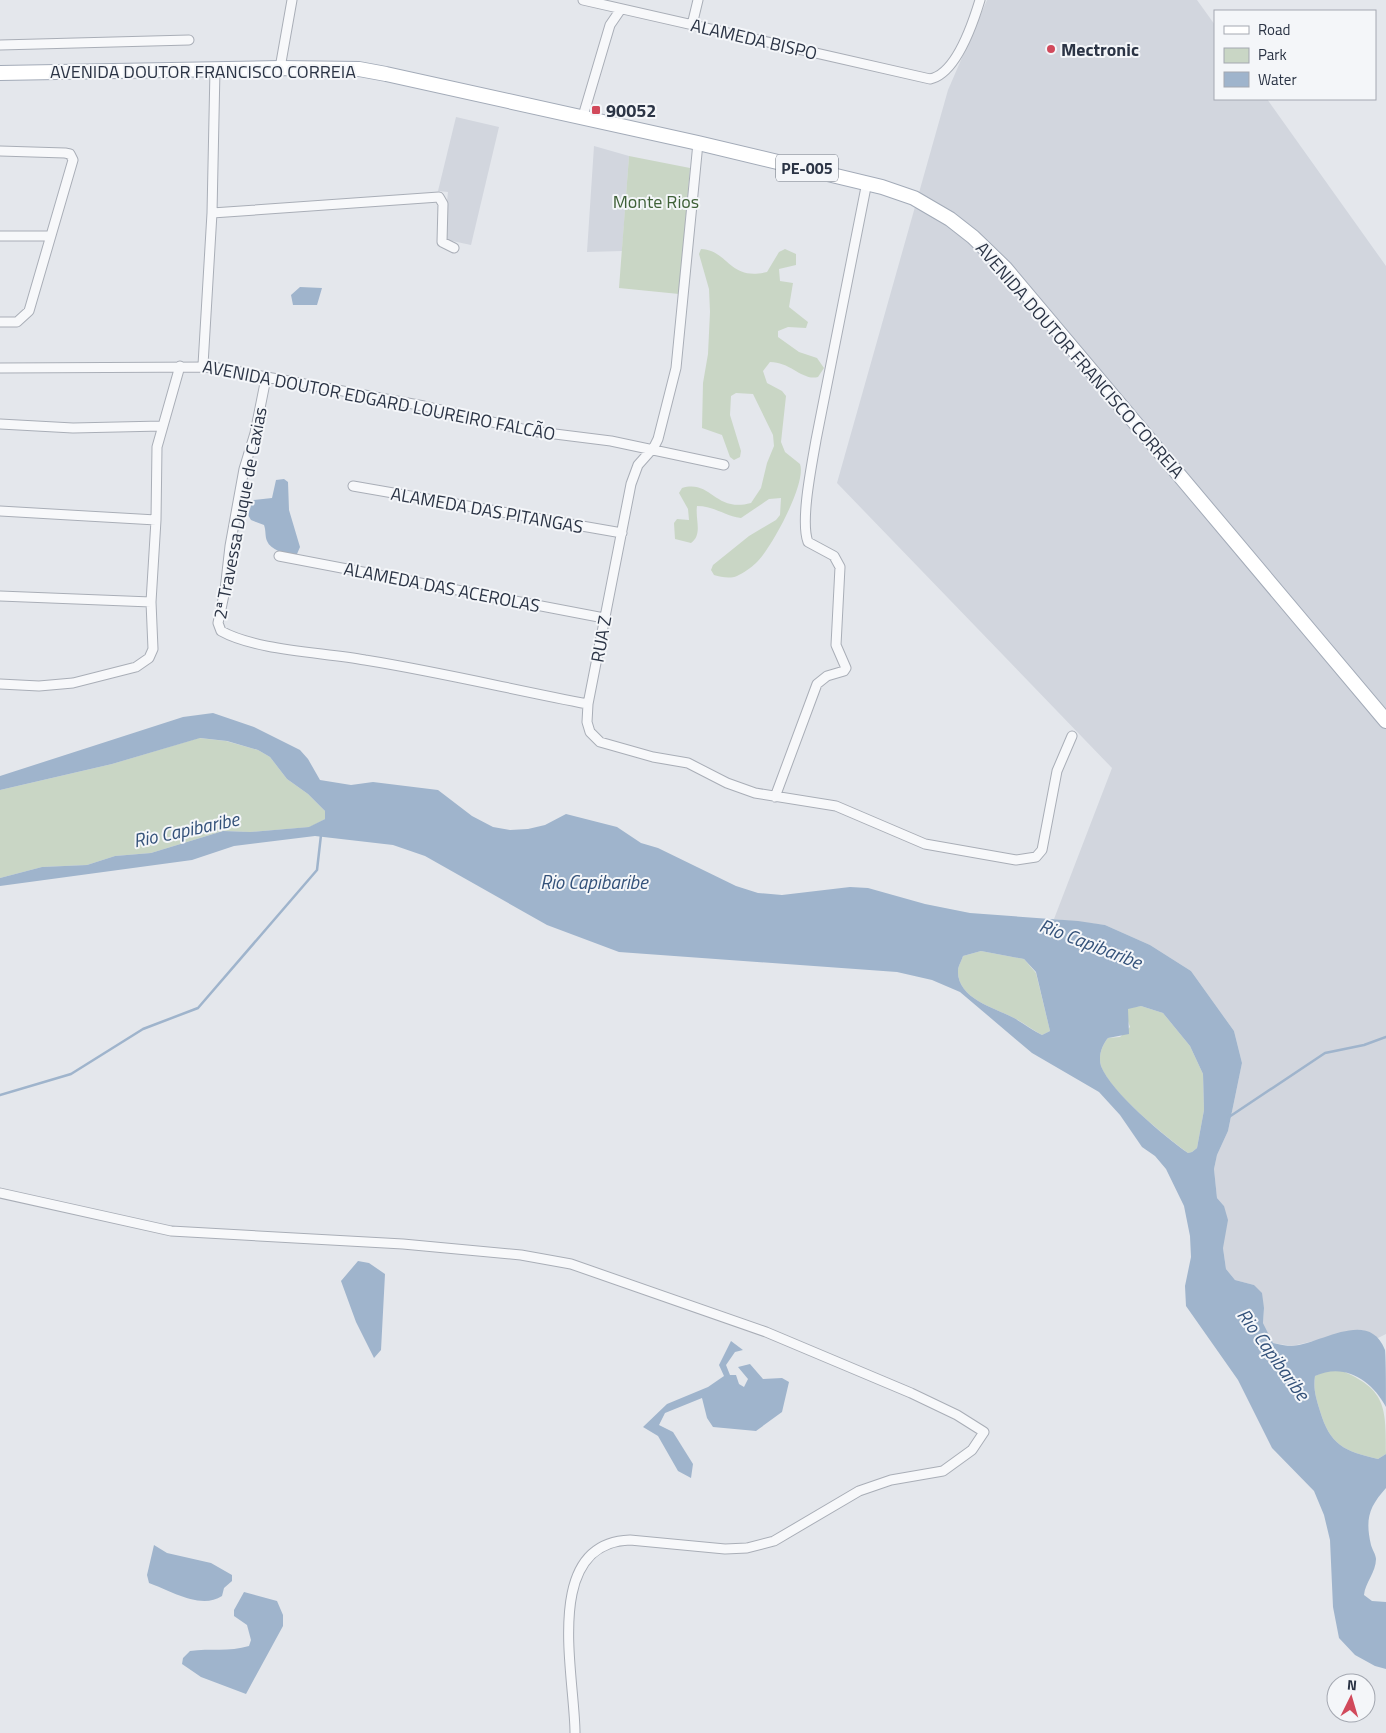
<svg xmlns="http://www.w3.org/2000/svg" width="1386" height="1733" viewBox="0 0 1386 1733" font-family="'Titillium Web',sans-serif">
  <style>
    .built { fill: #d2d6de }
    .green { fill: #c9d6c5 }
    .water { fill: #9fb4cc; fill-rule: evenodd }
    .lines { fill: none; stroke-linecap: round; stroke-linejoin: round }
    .stream { stroke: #9fb4cc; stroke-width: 2.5 }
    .minor-casing { stroke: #a9aeb7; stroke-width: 11 }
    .primary-casing { stroke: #a3abb8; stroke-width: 16 }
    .minor { stroke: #f7f8fa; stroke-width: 9 }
    .primary { stroke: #fff; stroke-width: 14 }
    .poi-dot { fill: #d1495b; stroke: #f4f6f9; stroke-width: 2 }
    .labels { text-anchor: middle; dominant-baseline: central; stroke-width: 4; stroke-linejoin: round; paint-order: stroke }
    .shield { fill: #f4f6f9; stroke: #676e7b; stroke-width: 1 }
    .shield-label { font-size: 16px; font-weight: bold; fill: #2b3445 }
    .street-label { font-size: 18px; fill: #2b3445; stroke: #f4f6f9 }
    .poi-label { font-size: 18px; font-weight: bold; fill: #2b3445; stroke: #f4f6f9; text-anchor: start }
    .park-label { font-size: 18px; fill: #3f6138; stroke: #f4f6f9 }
    .water-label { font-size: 19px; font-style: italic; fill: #34527a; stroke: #f4f6f9 }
  </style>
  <rect width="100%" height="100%" fill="#e4e7ec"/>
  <path class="built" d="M987,0H1197L1215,25V99H1267L1386,266V1334L1378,1338L1362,1330L1292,1346L1273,1343L1263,1323L1264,1308L1254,1285L1235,1280L1226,1269L1223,1248L1224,1206L1217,1198L1214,1169L1217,1155L1228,1131L1242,1063L1234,1031L1191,971L1150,945L1105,925L1054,919L1112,768L837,483L948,90Z
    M456,117L499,127L471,245L443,239L448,192L438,191Z
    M594,146L629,156L622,251L587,252Z"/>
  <path class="green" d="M629,156L690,168L679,294L619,288Z
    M701,249C730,251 728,281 767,272L779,252L785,249L796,254V265L779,269L780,281L793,283L789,307L808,322L806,328L788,327L778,331V337L799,352L817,358L824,368L818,377C802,381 791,362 770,362L763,371L767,383L782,391L786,396L781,442L785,452L800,464C807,483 771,549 756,563C751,568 743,573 737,576C730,579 721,577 714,575L711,570L713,565L749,536L776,520L780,515L781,498L769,499L741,518C724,516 715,506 697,506C695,519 703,535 691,543L675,539L674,523L677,519L689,520L688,509L679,493L682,488C711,479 715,513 751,503L761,488L767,463L774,446L773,435L753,394L736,393L731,396L730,415L741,451L740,457L734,460L730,457L722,435L702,428L703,383L708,354L710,312L709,289L699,254Z
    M199,738L226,741L258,750L270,757L287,779L308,794L325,811V819L310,827L250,832L223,831L151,853L115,856L87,865L42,867L0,878V790L112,764Z
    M981,951L1024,959L1036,973L1050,1031L1042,1035C1032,1030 1023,1022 1012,1017C994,1008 957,998 958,971C958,966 962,960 963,956Z
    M1141,1006L1163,1013L1190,1046L1203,1074L1204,1110L1197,1148L1192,1152L1188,1153C1165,1136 1111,1093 1101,1066C1098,1056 1102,1045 1108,1038L1120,1037L1130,1027L1127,1018L1128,1008Z
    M1340,1370C1386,1389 1386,1406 1386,1454L1378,1459C1344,1451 1330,1445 1320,1411C1316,1398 1313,1389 1315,1376L1325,1371Z"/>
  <path class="water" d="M300,287L322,288L317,305H293L291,295Z
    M284,479L288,482L289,510L300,547L297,554C288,555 271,551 267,541C265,537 266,530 264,525L251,520L248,515L253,500L272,498L276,480Z
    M213,713L254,727L300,750L308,759L320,780L351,785L373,782L438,790L472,816L493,827L510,830L528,829L545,825L566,814L617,827L641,843L658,848L736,886L758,893L782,895L850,887L868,888L925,904L970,913L1078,921L1105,925L1150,945L1191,971L1234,1031L1242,1063L1228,1131L1217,1155L1214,1169L1217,1198L1224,1206L1228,1220L1223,1248L1226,1269L1235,1280L1254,1285L1262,1293L1264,1308L1263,1323L1273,1343C1279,1344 1286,1346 1292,1346C1321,1344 1369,1308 1385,1350C1386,1362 1386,1393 1386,1407C1372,1380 1344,1362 1315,1376C1313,1389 1316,1398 1320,1411C1330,1445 1344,1451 1378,1459L1386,1454V1488C1369,1507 1365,1519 1371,1545C1372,1549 1376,1555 1376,1559C1376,1572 1365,1583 1364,1595L1372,1601L1386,1602V1669L1375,1666L1355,1655L1339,1638L1333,1607L1330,1540L1324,1515L1314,1491L1272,1448L1238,1380L1186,1306L1185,1286L1191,1257L1190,1236L1184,1206L1166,1169L1155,1156L1142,1147L1120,1115L1099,1092L1032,1053L960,992L932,980L897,972L619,952L547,925L425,856L393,845L315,836L234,846L192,860L0,886V878L42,867L87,865L115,856L151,853L223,831L250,832L309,827L325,819V811L308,794L287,779L270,757L258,750L227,741L200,738L112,764L0,790V776L183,717ZM981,951L1024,959L1036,972L1050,1031L1042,1035C1032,1030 1022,1022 1012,1017C994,1008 957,998 958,971C958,966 962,960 963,956ZM1141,1006L1163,1013L1190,1046L1203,1074L1204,1110L1197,1148L1192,1152L1188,1153C1165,1137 1111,1092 1101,1066C1098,1056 1102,1045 1108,1038L1129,1034L1128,1009Z
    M358,1261L369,1263L385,1274L381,1350L374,1358L356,1322L341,1281Z
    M731,1341L743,1350L735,1352L726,1365L730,1375H736L739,1384L744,1387L748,1379L738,1367L750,1364L763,1379L782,1378L789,1382L782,1412L756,1431L713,1427L707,1418L702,1398L665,1413L659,1425L673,1432L693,1464L691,1478L678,1471L658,1436L643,1427L667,1404L708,1387L724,1376L719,1365Z
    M154,1545L167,1553L211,1563L232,1575V1581L224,1588L222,1596C201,1610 171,1591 149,1583L147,1575Z
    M244,1592L277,1601L283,1615V1626L246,1694L201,1677L182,1664L183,1658L190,1651C210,1648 229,1652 249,1646L251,1640L247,1625L234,1616V1610Z"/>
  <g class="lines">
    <path class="stream" d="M0,1095L71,1074L143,1029L198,1008L317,870L321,835
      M1229,1117L1325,1053L1364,1045L1386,1037"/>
    <g class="minor-casing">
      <path id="minor" d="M583,0L930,79C956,74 973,23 980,0
        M692,25L698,0
        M0,45L189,40
        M280,68L292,0
        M583,116L610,25L621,9
        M698,143L676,368L658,439L654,447L638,465L631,484L588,704L587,722L590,732L600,742L653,757L688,763L727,783L755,793L836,806L925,844L1016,860L1036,857L1042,850L1057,771L1072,736
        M0,151L65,153L70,154L73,160L29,311L17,322H0
        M212,213L439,197L443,204L442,242L454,248
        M0,236H49
        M203,365L212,213L215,69
        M0,368L213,367L424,406L531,431L611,441L724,465
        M266,378L255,433L244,469L230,546L225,590L218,623L221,631C257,651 323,652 365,660C440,672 514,690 588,704
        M0,424L73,428L162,426
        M353,486L622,533
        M0,511L156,520
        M279,556L604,618
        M0,596L151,602
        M0,684L39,686L73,683L136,667L149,658L153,649L151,602L156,520L157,447L180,366
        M775,797L817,684L827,676L844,671L846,668L836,645L840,567L834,556L808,542C800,521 812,464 816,440L867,182
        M0,1193L171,1231L403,1244L521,1255L571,1264L766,1332L911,1393L957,1415L984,1432L972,1450L943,1471L891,1480L859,1491L774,1541L747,1548L725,1549L630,1540C541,1543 575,1676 575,1733"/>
    </g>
    <g class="primary-casing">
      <path id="primary" d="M0,73L280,68L359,69L386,74L698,143L882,187L914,198L950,219L973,237L1005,268L1386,721"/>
    </g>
    <use href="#minor" class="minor"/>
    <use href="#primary" class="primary"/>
  </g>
  <g class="poi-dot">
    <circle cx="1051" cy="49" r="5"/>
    <rect x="591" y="105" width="10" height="10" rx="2.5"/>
  </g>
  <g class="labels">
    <rect class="shield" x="776" y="154.5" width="62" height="27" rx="4"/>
    <g class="shield-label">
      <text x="807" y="168">PE-005</text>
    </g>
    <g class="street-label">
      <text transform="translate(754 39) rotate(13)">ALAMEDA BISPO</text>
      <text x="203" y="71">AVENIDA DOUTOR FRANCISCO CORREIA</text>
      <text transform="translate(1080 360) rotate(49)">AVENIDA DOUTOR FRANCISCO CORREIA</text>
      <text transform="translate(379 400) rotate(11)">AVENIDA DOUTOR EDGARD LOUREIRO FALCÃO</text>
      <text transform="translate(487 510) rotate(10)">ALAMEDA DAS PITANGAS</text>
      <text transform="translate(240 513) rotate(-79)">2ª Travessa Duque de Caxias</text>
      <text transform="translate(442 587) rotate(11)">ALAMEDA DAS ACEROLAS</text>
      <text transform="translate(601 639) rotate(-80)">RUA Z</text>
    </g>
    <g class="poi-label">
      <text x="1061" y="49">Mectronic</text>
      <text x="606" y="110">90052</text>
    </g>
    <g class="park-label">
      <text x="656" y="201">Monte Rios</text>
    </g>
    <g class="water-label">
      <text transform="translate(186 829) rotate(-12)">Rio Capibaribe</text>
      <text x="594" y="881">Rio Capibaribe</text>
      <text transform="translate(1091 943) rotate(21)">Rio Capibaribe</text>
      <text transform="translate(1274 1354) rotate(54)">Rio Capibaribe</text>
    </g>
  </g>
  <rect x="1214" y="10" width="162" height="90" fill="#f4f6f9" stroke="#a4a8b1"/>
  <rect x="1224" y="26" width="25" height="8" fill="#ffffff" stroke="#a4a8b1"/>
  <text x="1258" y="35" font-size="15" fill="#2b3445">Road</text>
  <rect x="1224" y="48" width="25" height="15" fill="#c9d6c5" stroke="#a4a8b1"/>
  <text x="1258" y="60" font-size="15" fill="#2b3445">Park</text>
  <rect x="1224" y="72" width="25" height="15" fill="#9fb4cc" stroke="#a4a8b1"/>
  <text x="1258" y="85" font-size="15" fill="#2b3445">Water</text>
  <g transform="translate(1351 1698) rotate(5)"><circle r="24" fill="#f4f6f9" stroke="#a4a8b1"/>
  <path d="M0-4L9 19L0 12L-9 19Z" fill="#d1495b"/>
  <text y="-8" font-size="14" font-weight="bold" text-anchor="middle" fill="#2b3445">N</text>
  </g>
</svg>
